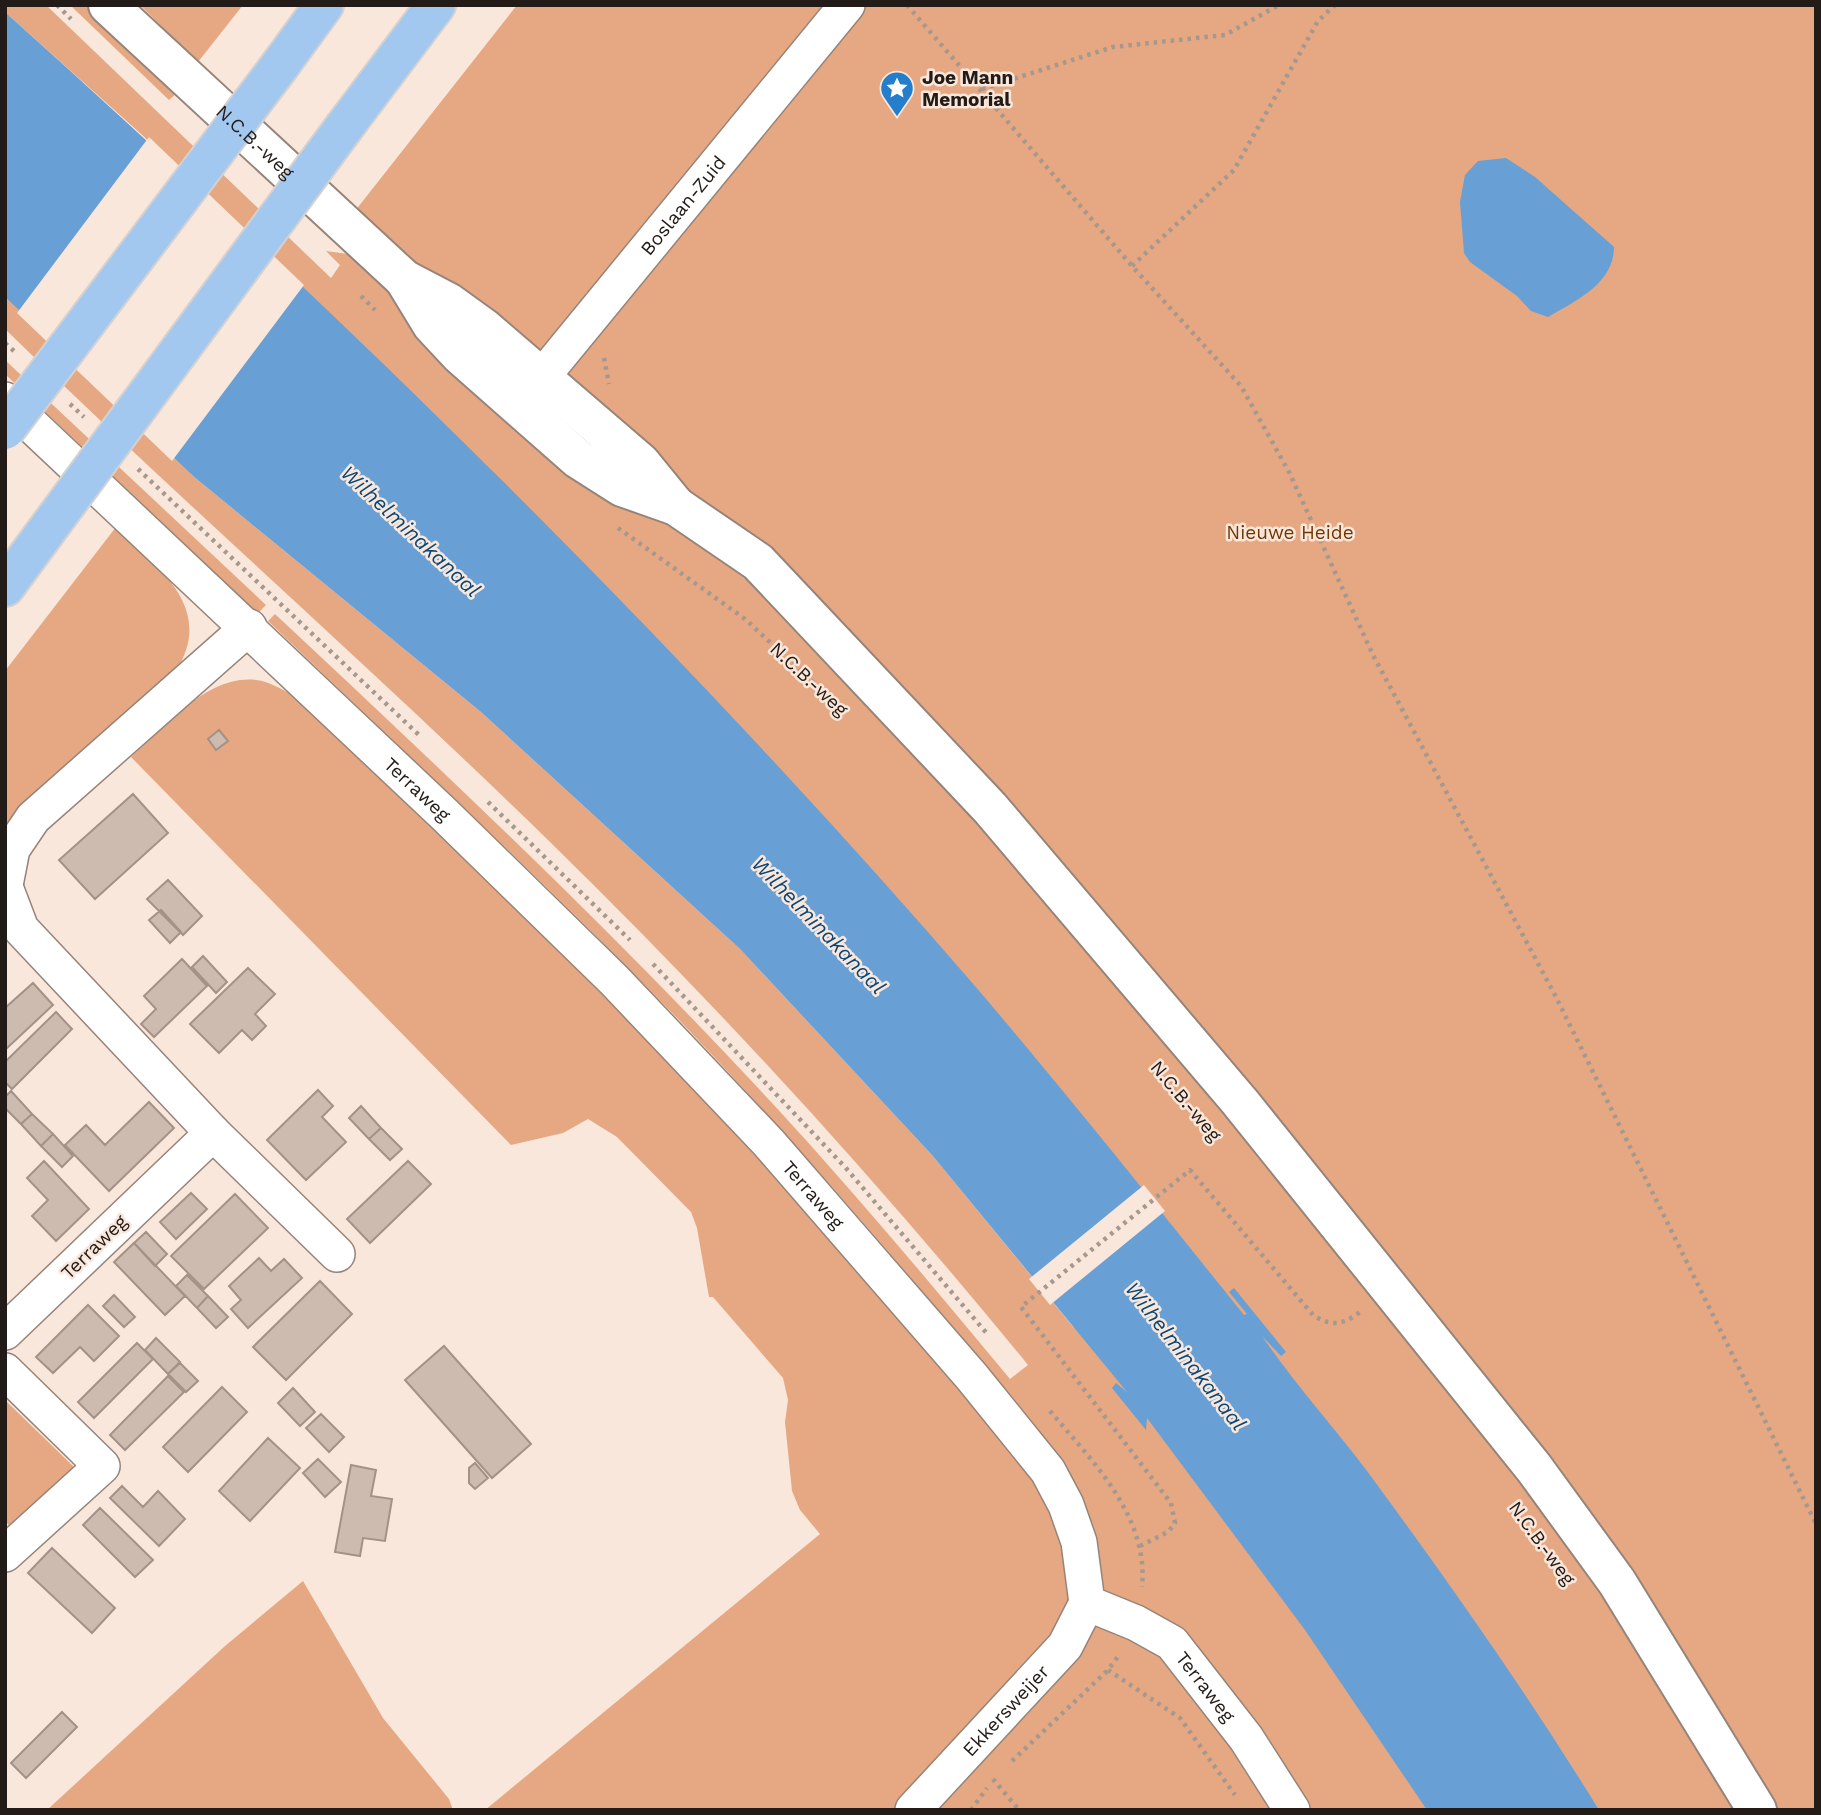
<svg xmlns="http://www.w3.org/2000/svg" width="1821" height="1815" viewBox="0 0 1821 1815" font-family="'Work Sans',sans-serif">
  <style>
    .green { fill: #e5a882 }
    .water { fill: #689fd5 }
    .pier { fill: #fae7db }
    .building { fill: #cebbb0; stroke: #a49187; stroke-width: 2 }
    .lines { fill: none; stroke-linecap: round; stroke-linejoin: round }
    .minor-casing { stroke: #96847a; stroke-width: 38 }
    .tertiary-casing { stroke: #96847a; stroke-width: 42 }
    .motorway-casing { stroke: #d3d1d1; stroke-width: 42 }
    .path { stroke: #a6988f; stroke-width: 4.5; stroke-dasharray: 3.5 5; stroke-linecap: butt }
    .minor { stroke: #fff; stroke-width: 35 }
    .tertiary { stroke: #fff; stroke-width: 38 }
    .motorway { stroke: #a3c8ef; stroke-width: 38 }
    .motorway-bridge-casing { stroke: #d3d1d1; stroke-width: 42; stroke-linecap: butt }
    .motorway-bridge { stroke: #a3c8ef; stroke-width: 38 }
    .labels { text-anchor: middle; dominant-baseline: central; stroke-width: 5; stroke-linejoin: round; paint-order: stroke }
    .poi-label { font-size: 19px; font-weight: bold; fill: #221b17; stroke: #fae7db; text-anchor: start }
    .street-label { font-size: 19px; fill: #221b17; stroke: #fae7db }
    .park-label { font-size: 19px; fill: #743600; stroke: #fae7db }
    .water-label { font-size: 21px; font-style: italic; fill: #074779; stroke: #fae7db }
  </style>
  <rect width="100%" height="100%" fill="#fae7db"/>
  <path class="green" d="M5,5H46L331,278L340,265L326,251L348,254L371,225L355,211L517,5H1816V1810H485L820,1534L800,1510L792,1491L785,1422L788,1400L783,1378L713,1297H709L697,1228L691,1212L617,1137L588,1119L563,1133L511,1145L131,757C164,728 207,674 256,680C270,681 283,691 296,696C389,785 486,871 575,963C714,1106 847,1255 974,1408L1001,1386C899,1262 793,1139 681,1022C548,884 406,754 268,621L275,614C445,773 615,933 773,1104C855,1193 933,1286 1010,1379L1028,1365C878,1181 719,1007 549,841C371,667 183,503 5,329V297L193,476L481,712L740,949L932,1155L1074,1328L981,994L720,706L485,464L140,133L5,12Z
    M70,5H87L177,93L169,100Z
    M140,5H243L198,62Z
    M5,360L266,605L258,613L5,374Z
    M116,527C158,567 217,609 175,672L16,811L5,828V671Z
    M5,1400L74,1467L12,1528L5,1521Z
    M303,1581L383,1718L449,1799L453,1810H47L225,1646Z"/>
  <path class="water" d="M5,12C348,320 680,644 981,993C1071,1099 1157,1207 1244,1315L1247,1314L1229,1292L1234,1288L1286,1352L1281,1356L1262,1336C1294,1383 1333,1426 1367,1471C1448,1581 1527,1693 1599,1810H1427L1305,1630L1147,1418L1146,1430L1112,1388L1116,1383L1127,1392L932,1155L740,949L481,712L193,476L5,297Z
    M1506,158L1535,177L1614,247C1614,284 1575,301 1548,317L1531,311L1517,296L1470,262L1464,253L1460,202L1465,175L1478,161Z"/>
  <path class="pier" d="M149,137L304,285L172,461L17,313Z
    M1144,1185L1165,1211L1050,1305L1029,1279Z"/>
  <path class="building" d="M219,730L228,741L216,750L208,739Z
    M133,794L168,833L95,899L59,860Z
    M168,880L202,916L183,935L147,899Z
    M161,910L181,932L170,943L149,920Z
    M203,956L227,982L216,993L192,967Z
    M182,959L207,986L154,1037L141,1024L156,1009L144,996Z
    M248,968L275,994L255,1014L266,1026L252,1040L242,1030L219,1053L190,1024Z
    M33,983L53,1005L5,1050V1008Z
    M56,1012L72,1029L12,1089L5,1082V1062Z
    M318,1090L333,1106L322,1117L346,1142L306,1180L267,1140Z
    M11,1091L32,1114L21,1124L5,1108V1097Z
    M149,1102L174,1128L109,1191L65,1145L86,1125L105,1145Z
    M361,1106L381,1128L369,1139L349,1118Z
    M32,1114L53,1134L41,1146L21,1124Z
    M381,1128L402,1149L390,1160L369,1139Z
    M53,1134L73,1156L62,1167L41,1146Z
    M44,1161L89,1209L56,1241L32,1216L48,1200L27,1178Z
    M408,1161L431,1184L370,1243L347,1219Z
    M191,1193L207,1209L176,1239L160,1222Z
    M235,1194L268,1228L204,1289L171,1256Z
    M146,1232L167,1254L155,1266L134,1243Z
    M134,1243L185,1296L165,1315L114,1262Z
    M259,1258L271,1271L284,1259L302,1278L248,1328L231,1309L241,1300L229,1286Z
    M187,1275L208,1296L197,1308L176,1286Z
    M320,1281L352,1314L286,1380L253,1347Z
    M114,1295L135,1317L124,1327L103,1306Z
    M208,1296L228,1317L216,1328L197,1308Z
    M88,1305L119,1336L94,1361L80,1347L53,1373L36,1357Z
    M156,1338L180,1362L168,1374L145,1350Z
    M137,1343L153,1359L94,1418L78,1402Z
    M444,1346L531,1444L492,1478L405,1380Z
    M180,1363L198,1381L186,1392L168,1374Z
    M168,1376L184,1392L125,1450L110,1435Z
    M222,1387L247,1412L188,1472L163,1447Z
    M293,1388L315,1412L300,1426L278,1403Z
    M321,1414L344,1437L329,1452L306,1428Z
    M268,1438L300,1468L250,1521L219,1491Z
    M318,1459L341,1482L325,1497L303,1473Z
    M475,1463L488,1478L475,1489L469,1483V1468Z
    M351,1465L376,1470L371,1496L392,1499L385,1541L363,1538L360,1556L335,1552Z
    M122,1486L143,1507L158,1491L185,1519L159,1546L110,1498Z
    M100,1508L153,1560L135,1577L83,1525Z
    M52,1548L115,1608L92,1633L28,1573Z
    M62,1712L77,1727L26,1778L11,1763Z"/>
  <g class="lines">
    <g class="minor-casing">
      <g id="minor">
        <path id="s1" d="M5,400L445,815L614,980L768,1142L972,1377L1048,1471L1066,1505L1079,1542L1087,1603L1136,1623L1172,1643L1246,1738L1292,1810"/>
        <path id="s2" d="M523,400L847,5"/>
        <path d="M5,885L12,849L33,818L249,627"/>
        <path d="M5,887L21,929L213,1133L5,1332"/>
        <path d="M213,1133L337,1254"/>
        <path d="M5,1371L102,1466L5,1554"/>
        <path id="s3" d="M913,1810L1065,1646L1087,1603"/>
      </g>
    </g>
    <g class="tertiary-casing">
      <g id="tertiary">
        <path id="s4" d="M108,5L404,279L448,302L484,328L641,463L676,506"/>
        <path d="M404,279L432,325L460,355L578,459L622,487L676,506L758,562L990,808L1240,1102L1534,1468L1617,1582L1757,1810"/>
      </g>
    </g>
    <g class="motorway-casing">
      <path id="motorway" d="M281,64L324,5
        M345,126L436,5
        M5,587L44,534"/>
    </g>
    <path class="path" d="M57,5L71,19
      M907,5L1132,266L1241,386L1289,472L1373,655L1557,999L1816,1524
      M982,89L1113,47L1225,35L1279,5
      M1132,266L1234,170L1318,21L1335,5
      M361,296L375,310
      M5,343L15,352
      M604,358L609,384
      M70,404L84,417
      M138,469L419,735
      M618,528L745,619L829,697
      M488,802L630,940
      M653,964L845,1167L989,1336
      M1050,1411C1092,1461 1149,1516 1142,1587
      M1140,1546L1168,1532L1175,1523L1171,1503L1021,1307L1190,1170L1313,1315C1331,1327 1343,1325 1360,1312
      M1108,1670L1180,1718L1235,1795
      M1012,1761L1108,1670L1120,1654
      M993,1779L1019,1810
      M971,1810L987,1788"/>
    <use href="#minor" class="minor"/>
    <use href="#tertiary" class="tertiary"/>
    <use href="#motorway" class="motorway"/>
    <g class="motorway-bridge-casing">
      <path id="motorway-bridge" d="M5,430L281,64
        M44,534L345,126"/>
    </g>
    <use href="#motorway-bridge" class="motorway-bridge"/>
  </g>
  <defs>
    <g id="sight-pin" transform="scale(1.75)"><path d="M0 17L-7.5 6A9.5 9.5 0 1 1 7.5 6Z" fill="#247ecb" stroke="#fae7db"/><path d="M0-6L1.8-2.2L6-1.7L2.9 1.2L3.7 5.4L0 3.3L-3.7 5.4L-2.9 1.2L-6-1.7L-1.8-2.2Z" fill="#fff"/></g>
  </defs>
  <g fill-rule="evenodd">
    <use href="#sight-pin" x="897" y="88"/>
  </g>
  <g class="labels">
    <g class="poi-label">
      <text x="922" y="77">Joe Mann<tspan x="922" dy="22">Memorial</tspan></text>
    </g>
    <g class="street-label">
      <text stroke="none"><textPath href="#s4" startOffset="201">N.C.B.-weg</textPath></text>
      <text stroke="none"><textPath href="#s2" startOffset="252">Boslaan-Zuid</textPath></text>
      <text transform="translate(809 679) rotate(43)">N.C.B.-weg</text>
      <text stroke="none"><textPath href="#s1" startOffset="567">Terraweg</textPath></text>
      <text transform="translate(1186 1101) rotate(50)">N.C.B.-weg</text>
      <text stroke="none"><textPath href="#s1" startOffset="1134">Terraweg</textPath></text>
      <text transform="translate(94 1247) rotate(-44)">Terraweg</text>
      <text transform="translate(1542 1543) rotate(54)">N.C.B.-weg</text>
      <text stroke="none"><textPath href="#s1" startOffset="1785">Terraweg</textPath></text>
      <text stroke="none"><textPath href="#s3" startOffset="136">Ekkersweijer</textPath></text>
    </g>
    <g class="park-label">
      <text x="1290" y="532">Nieuwe Heide</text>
    </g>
    <g class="water-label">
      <text transform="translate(411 531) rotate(43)">Wilhelminakanaal</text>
      <text transform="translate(819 925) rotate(46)">Wilhelminakanaal</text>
      <text transform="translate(1186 1356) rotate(52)">Wilhelminakanaal</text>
    </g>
  </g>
  <rect width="1821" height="1815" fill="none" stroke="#221b17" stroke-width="14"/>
</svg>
